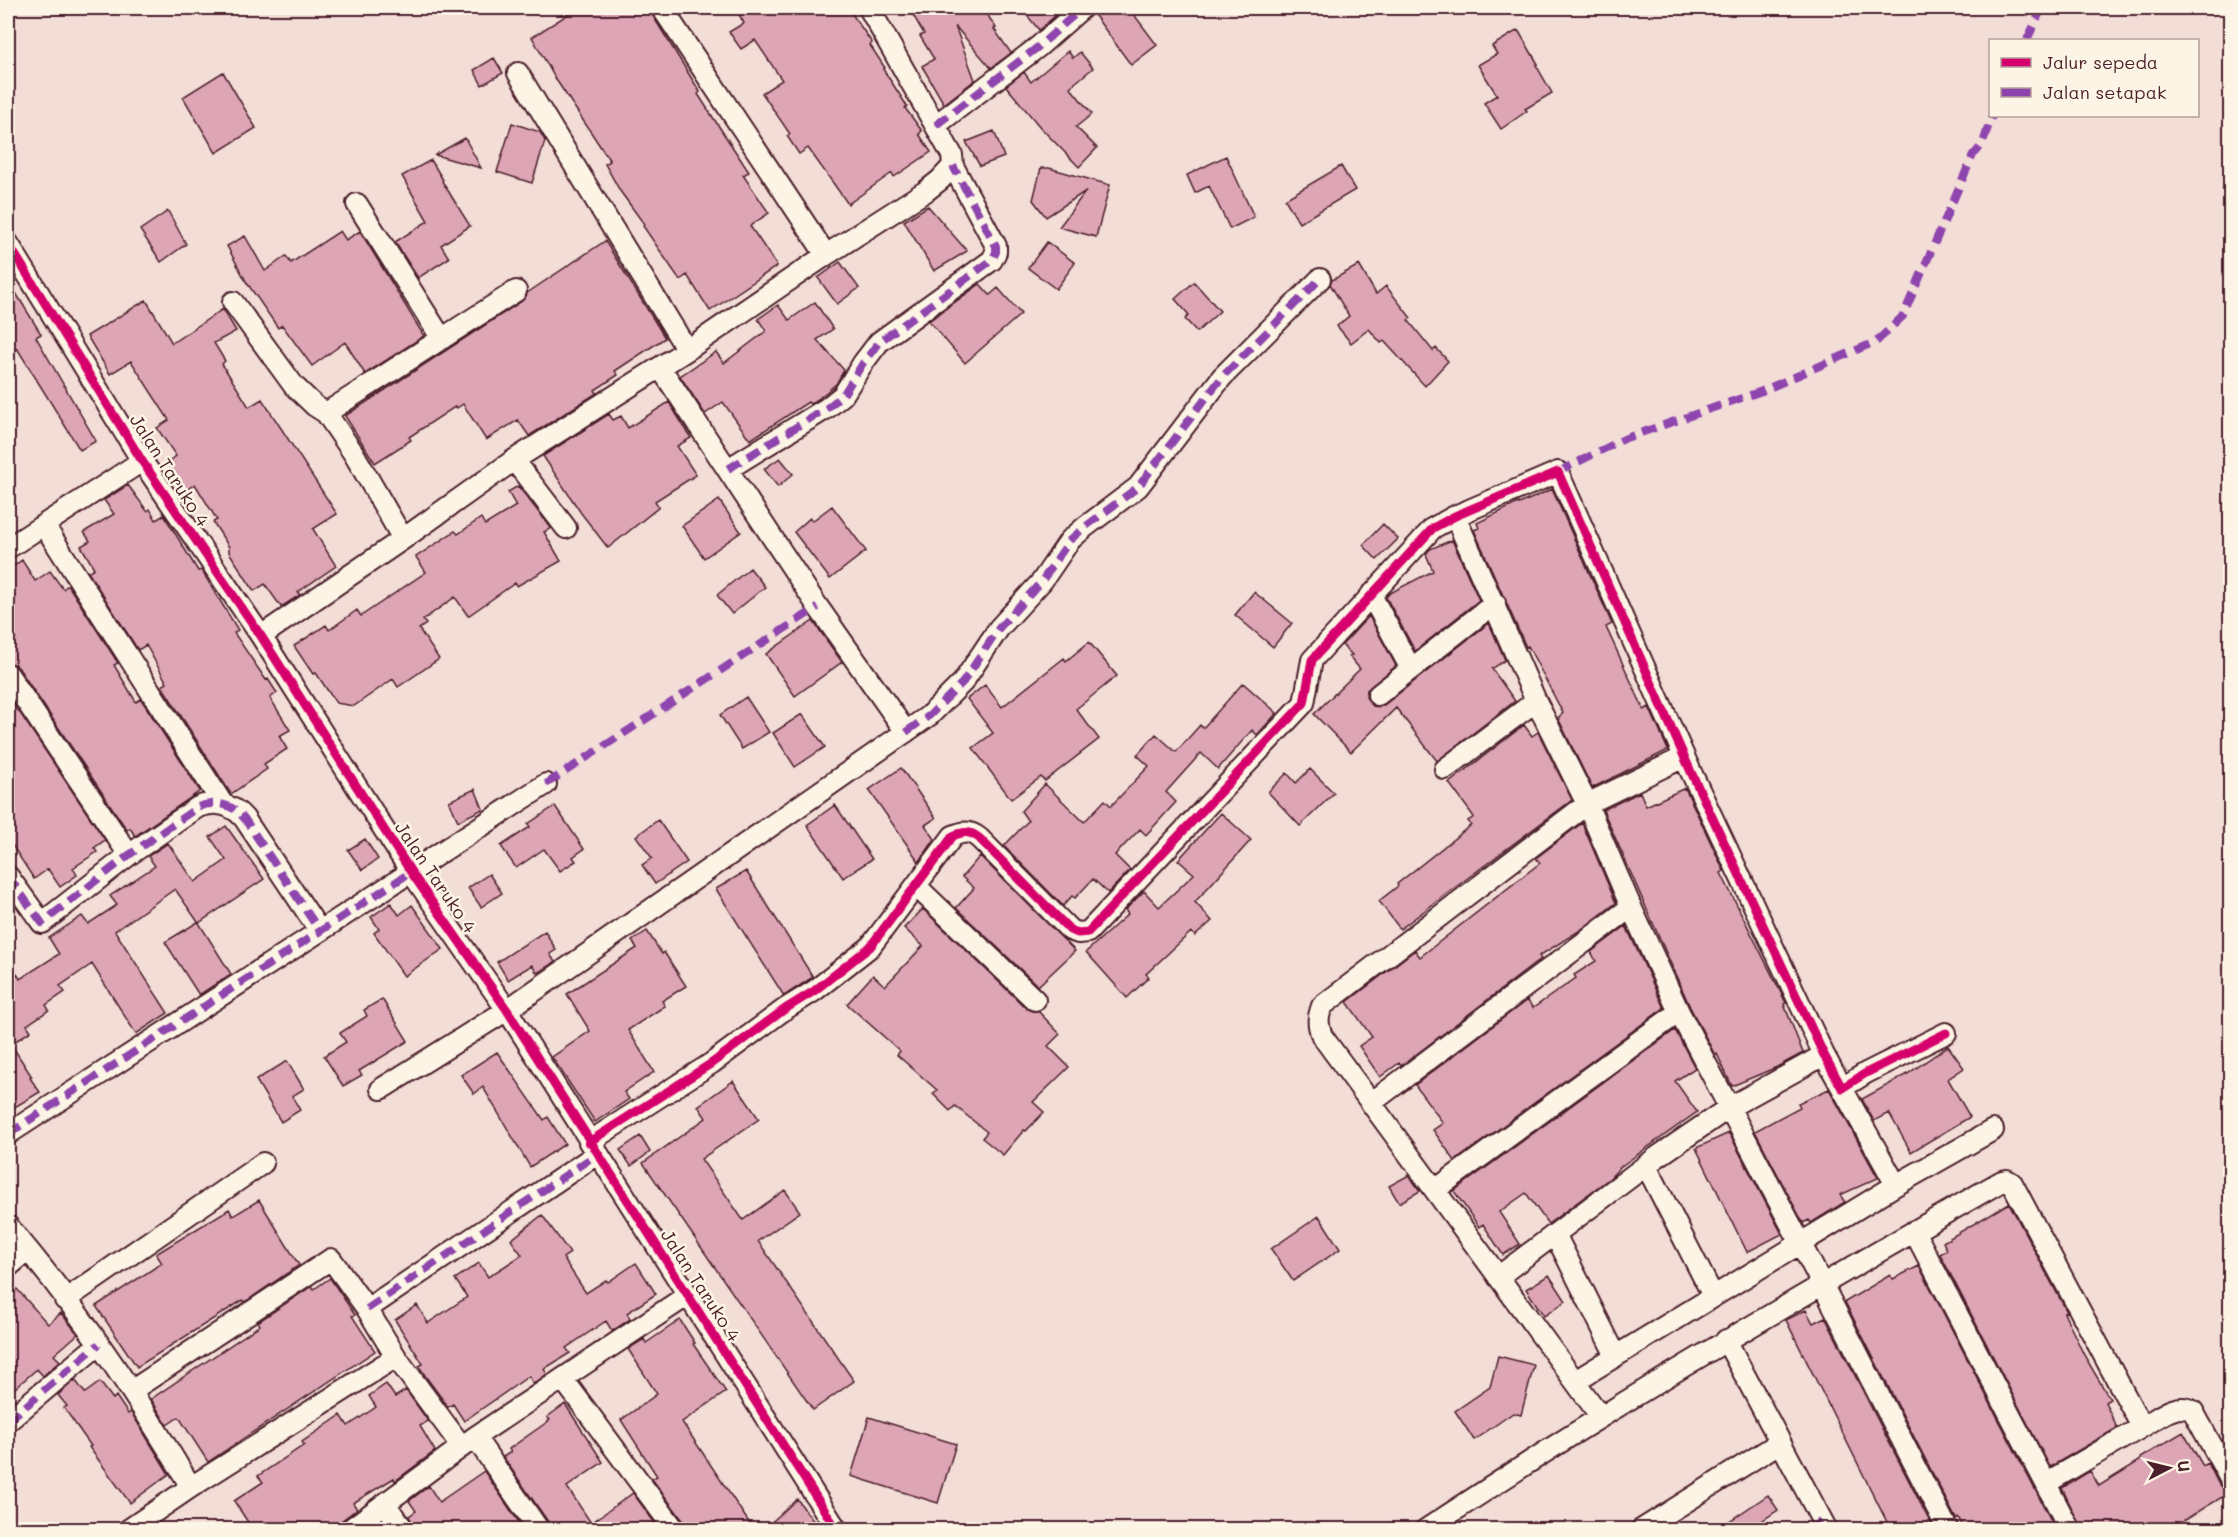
<svg xmlns="http://www.w3.org/2000/svg" width="2238" height="1537" viewBox="0 0 2238 1537" font-family="Mali,sans-serif">
  <style>
    .building { fill: #dda5b5; stroke: #4a1f2b; stroke-width: 1.5 }
    .lines { fill: none; stroke-linecap: round; stroke-linejoin: round }
    .street-casing { stroke: #4a1f2b; stroke-width: 24 }
    .street { stroke: #fcf5e5; stroke-width: 20 }
    .quiet { stroke: #8e44ad; stroke-width: 8; stroke-dasharray: 15 8; stroke-linecap: butt }
    .cycleway-casing { stroke: #fcf5e5; stroke-width: 13 }
    .cycleway { stroke: #d6006c; stroke-width: 9 }
    .labels { text-anchor: middle; dominant-baseline: central; stroke-width: 5; stroke-linejoin: round; paint-order: stroke }
    .street-label { font-size: 18px; fill: #4a1f2b; stroke: #fcf5e5 }
  </style>
  <rect width="100%" height="100%" fill="#f3ddd7"/>
  <filter id="ink" filterUnits="userSpaceOnUse"><feTurbulence type="fractalNoise" baseFrequency=".0167" numOctaves="2"/><feDisplacementMap in="SourceGraphic" scale="12" xChannelSelector="R" yChannelSelector="G"/><feConvolveMatrix kernelMatrix="1 2 1 2 8 2 1 2 1" color-interpolation-filters="sRGB"/></filter>
  <g filter="url(#ink)">
    <path class="building" d="M578,8H648L700,92L698,94L714,119L749,172L743,175L769,213L750,226L777,266L710,311L687,275L680,280L643,226L644,224L620,191L605,164L610,161L555,78L532,37Z
      M735,8H848L872,43L870,45L885,68L883,69L907,106L905,108L922,131L919,134L931,152L894,177L892,173L848,204L808,148L799,154L787,136L790,134L762,93L782,80L755,40L741,49L729,32L744,23Z
      M909,8H983L996,28L994,29L1011,53L991,68L955,26L975,80L944,104L922,66L934,59L920,36L924,34Z
      M1021,8H1064L1039,30Z
      M1094,8H1129L1157,45L1131,65L1093,13Z
      M1518,30L1538,64L1536,65L1552,93L1525,109L1527,111L1501,129L1484,103L1497,95L1478,65L1497,54L1492,46Z
      M1068,51L1073,58L1080,52L1093,68L1070,87L1092,114L1076,127L1097,148L1079,167L1040,127L1006,86L1024,72L1031,82Z
      M494,58L503,73L482,85L474,70Z
      M223,72L256,128L216,153L183,97Z
      M512,123L540,132L545,141L532,183L497,172Z
      M994,131L1004,157L980,166L966,142Z
      M465,138L481,168L435,155Z
      M1226,156L1254,217L1230,229L1209,186L1195,193L1187,175Z
      M431,160L443,180L442,181L470,226L441,245L449,258L418,278L395,242L428,221L402,176Z
      M1341,166L1355,190L1299,223L1285,199Z
      M1041,168H1049L1110,185L1096,237L1059,227L1086,191L1046,217L1033,200Z
      M928,206L967,251L934,271L904,221Z
      M168,211L186,244L161,262L140,230Z
      M340,231L346,240L360,231L424,336L365,374L345,342L312,366L282,325L278,328L247,283L227,246L245,236L265,271L286,256L291,263Z
      M605,241L665,338L615,371L618,375L595,390L597,393L529,436L518,420L486,440L463,404L457,408L456,406L409,437L411,440L375,463L345,416L522,301L527,293Z
      M1047,242L1075,263L1056,289L1028,268Z
      M840,262L859,288L837,304L818,278Z
      M1359,265L1376,294L1386,286L1411,318L1408,320L1433,351L1436,348L1448,361L1425,386L1384,341L1381,343L1369,329L1351,343L1337,326L1349,316L1330,284L1332,280Z
      M8,280L41,334L36,337L96,441L80,450L17,348L8,354Z
      M1194,282L1220,311L1197,332L1185,319L1189,315L1175,299Z
      M980,284L990,295L998,288L1021,314L965,363L929,321Z
      M146,300L172,343L223,309L236,331L214,343L225,361L222,364L249,407L262,399L337,514L313,529L336,566L298,592L300,595L281,607L265,584L254,591L229,552V547L213,522L217,520L195,484L185,491L167,463L176,456L157,428L169,420L131,361L110,374L87,336Z
      M815,302L833,329L817,340L844,370L836,384L818,399L810,404L808,402L750,440L723,402L705,414L680,376L716,352L724,363L766,331L758,319L778,305L789,320Z
      M669,402L691,438L677,446L696,475L655,501L659,507L608,548L581,513L543,456L609,414L613,420L621,416L628,428Z
      M780,458L793,474L778,487L764,469Z
      M128,485L147,511L150,509L156,520L164,515L198,571L201,570L202,571L238,630L234,633L266,680L268,679L277,693L270,698L290,730L279,736L287,749L264,764L267,769L231,794L162,686L167,683L146,645L138,650L88,572L94,568L81,546L90,541L84,532L114,514L104,500Z
      M518,486L551,528L544,532L561,561L517,586L515,583L468,616L455,597L423,620L426,624L419,629L439,659L398,687L393,679L354,706L336,703L316,673L313,674L294,646L326,625L329,630L357,610L361,616L426,572L416,557L455,531L458,534L481,518L485,525L516,506L508,492Z
      M1552,489L1612,624L1606,627L1644,710L1649,707L1668,750L1592,788L1558,718L1563,713L1528,646L1526,647L1474,530L1479,528L1477,523L1518,503L1519,504Z
      M719,500L741,532L704,558L682,526Z
      M832,506L866,551L830,579L794,532L810,518L812,521Z
      M1383,524L1398,539L1377,560L1363,545Z
      M1452,540L1479,600L1415,651L1386,597L1390,593L1433,571L1426,554L1430,549Z
      M22,560L35,581L50,571L63,589L68,585L118,663L114,665L136,702L141,699L200,791L135,836L130,828L127,830L18,667L8,662V570Z
      M750,568L765,587L732,614L717,595Z
      M1254,592L1292,623L1273,647L1235,615Z
      M1369,616L1396,666L1367,690L1366,697L1373,706L1379,707L1385,704L1489,623L1505,660L1492,669L1515,701L1437,761L1396,708L1351,752L1314,714L1360,669L1349,656L1352,655L1342,645Z
      M813,621L842,662L795,696L766,654Z
      M1089,642L1117,676L1076,709L1099,739L1045,781L1041,777L1011,799L973,748L993,733L967,699L985,685L1002,707L1064,658L1066,661Z
      M1243,683L1277,713L1257,735L1252,730L1218,769L1201,753L1166,792L1176,802L1146,835L1140,829L1115,855L1130,870L1108,893L1093,879L1075,898L1072,896L1063,906L1004,846L1028,821L1021,811L1045,784L1084,822L1105,800L1111,806L1149,766L1137,755L1156,734L1176,752L1200,725L1203,728Z
      M8,695L105,840L94,848L97,852L73,868L77,875L60,887L48,869L34,879L8,839Z
      M746,697L769,732L742,749L720,715Z
      M802,714L825,747L795,767L773,733Z
      M1524,725L1532,736L1538,732L1572,800L1400,929L1379,901L1398,886L1397,884L1471,825L1468,821L1474,817L1449,783Z
      M901,768L936,818L925,825L935,839L919,862L869,790Z
      M1310,769L1334,793L1300,826L1268,792L1287,773L1296,783Z
      M1685,788L1724,871L1721,873L1786,1003L1784,1004L1803,1053L1777,1067L1732,1086L1717,1054L1715,1055L1690,1007L1603,810L1640,792L1646,806Z
      M475,789L483,809L458,821L449,801Z
      M835,805L872,859L843,878L807,825Z
      M555,806L584,849L573,857L576,861L560,871L544,849L516,868L501,846L530,827L528,824Z
      M1221,813L1251,840L1195,902L1212,921L1195,936L1191,932L1146,974L1149,977L1127,998L1086,952L1128,914L1125,910L1144,891L1159,907L1194,874L1178,860Z
      M658,820L687,862L655,884L642,865L652,858L636,836Z
      M1582,823L1616,903L1579,931L1539,956L1541,959L1401,1066L1399,1063L1380,1077L1359,1046L1372,1037L1347,1002L1415,950L1420,957L1540,863L1536,858Z
      M226,826L264,879L199,923L231,974L199,995L165,942L198,922L175,889L115,931L168,1013L136,1034L92,964L60,986L65,992L46,1005L49,1010L27,1025L31,1031L11,1044L32,1077L30,1078L40,1092L8,1111V959L20,979L59,954L49,938L82,916L88,924L117,905L110,896L155,866L148,856L168,843L195,882L226,860L210,837Z
      M365,839L378,859L362,870L348,850Z
      M980,856L1075,951L1038,986L956,908L974,888L962,877Z
      M746,871L813,977L784,996L716,889Z
      M489,874L502,893L481,907L468,888Z
      M391,903L399,915L412,905L443,949L404,976L374,933L379,929L371,917Z
      M923,909L1027,1009L1038,1011L1060,1034L1048,1046L1069,1067L1033,1102L1044,1112L1026,1131L1024,1130L1003,1155L982,1138L987,1132L955,1106L950,1111L933,1094L937,1090L897,1055L900,1051L847,1004L873,975L885,986L923,946L904,928Z
      M1626,926L1664,1008L1455,1161L1433,1130L1443,1123L1415,1085L1527,1000L1533,1008L1576,978L1574,975L1596,961L1591,952Z
      M545,931L556,950L550,954L555,962L537,973L532,965L508,980L497,962Z
      M647,931L662,954L664,952L686,986L662,1001L665,1006L628,1030L654,1072L624,1092L629,1099L595,1122L552,1057L590,1031L567,994L637,948L632,941Z
      M382,999L408,1041L359,1071L362,1075L343,1086L324,1056L346,1042L340,1033L367,1016L364,1010Z
      M1675,1030L1695,1068L1675,1081L1697,1112L1620,1167L1610,1178L1548,1224L1526,1193L1499,1212L1520,1244L1503,1255L1483,1224L1479,1227L1454,1191Z
      M1948,1046L1964,1068L1948,1079L1970,1117L1911,1152L1889,1113L1874,1121L1862,1099L1906,1075Z
      M497,1052L544,1120L548,1117L565,1144L530,1167L483,1087L474,1094L461,1075Z
      M287,1061L304,1089L292,1096L300,1110L281,1122L256,1080Z
      M733,1081L759,1119L701,1159L743,1220L785,1190L800,1212L758,1241L854,1381L813,1410L643,1163L706,1118L698,1106Z
      M1829,1089L1878,1178L1840,1195L1845,1202L1811,1223L1809,1220L1803,1223L1755,1131L1800,1107L1798,1103Z
      M1729,1133L1782,1234L1747,1252L1696,1148Z
      M640,1136L650,1152L631,1166L620,1150Z
      M1409,1175L1420,1191L1399,1203L1389,1186Z
      M259,1200L299,1265L245,1302L243,1300L137,1367L96,1306L162,1263L156,1254L229,1209L233,1216Z
      M2009,1203L2067,1312L2064,1313L2084,1355L2110,1399L2105,1402L2117,1428L2050,1467L1940,1254L1947,1250L1943,1242Z
      M542,1215L570,1253L563,1258L586,1293L606,1280L608,1282L636,1263L656,1294L627,1313L630,1319L612,1331L606,1321L566,1348L570,1353L544,1369L547,1374L533,1384L529,1376L464,1421L453,1404L448,1407L426,1377L419,1366L423,1364L395,1320L417,1305L428,1323L467,1297L455,1279L479,1263L488,1277L522,1255L511,1240Z
      M1319,1216L1340,1249L1293,1281L1271,1249Z
      M1919,1266L2056,1530H1965L1958,1517L1956,1519L1845,1302L1890,1275L1893,1279Z
      M1549,1275L1566,1301L1544,1316L1526,1289Z
      M330,1278L355,1315L352,1316L375,1351L208,1462L179,1417L167,1425L151,1399L260,1325L258,1322L312,1286L314,1289Z
      M8,1279L48,1324L61,1313L78,1334L54,1355L60,1361L43,1376L37,1369L8,1394Z
      M1806,1310L1813,1323L1825,1317L1934,1530H1891L1786,1320Z
      M680,1320L695,1343L693,1344L726,1392L682,1422L754,1530H687L685,1523L652,1479L657,1476L621,1420L657,1394L628,1349L644,1339L646,1343Z
      M1498,1356L1534,1365L1521,1415L1513,1413L1474,1440L1455,1411L1490,1387Z
      M75,1380L85,1393L100,1382L113,1399L116,1396L128,1414L131,1412L169,1474L130,1503L89,1447L91,1446L64,1408L67,1406L58,1395Z
      M386,1384L395,1397L406,1390L428,1421L420,1426L435,1451L395,1481L394,1478L353,1503L357,1509L341,1521L337,1530H253L234,1501L263,1482L258,1476L304,1445L302,1442L341,1415L348,1426L376,1407L369,1396Z
      M565,1404L603,1462L567,1487L591,1523L633,1493L660,1530H551L549,1523L503,1457L511,1452L509,1449L550,1420L547,1417Z
      M869,1417L956,1444L938,1503L851,1476Z
      M2183,1432L2203,1466L2208,1463L2219,1485L2229,1493L2168,1530H2082L2062,1488L2090,1471L2099,1486L2141,1460L2140,1458Z
      M484,1471L524,1530H416L409,1516L416,1511L409,1501L429,1486L439,1502Z
      M1768,1495L1778,1510L1748,1530H1716Z
      M797,1499L820,1530H763Z"/>
    <g class="lines">
      <g class="street-casing">
        <path id="street" d="M662,8L826,255
          M518,73L687,350
          M936,125L1038,47L1082,8
          M357,204L442,339
          M8,243L142,461L261,636L411,872L507,1010L837,1530
          M233,302L294,386L315,406L326,413L354,454L403,539
          M660,367L818,607L906,732
          M326,413L516,291
          M514,460L566,528
          M728,469L827,408L843,395L863,363L879,342L992,260L996,252V246L953,166
          M1455,516L1536,701L1587,804L1631,907L1679,1012L1822,1284L1948,1530
          M44,525L222,803
          M8,548L142,461
          M1371,595L1411,669
          M261,636L403,539L514,460L687,350L826,255L926,191L940,180L953,166L952,155L948,148L869,8
          M8,674L129,855
          M1378,695L1495,603
          M1445,769L1536,701
          M8,876L42,923L129,855L198,807C216,800 232,804 244,818L319,930
          M917,887L1035,1000
          M1842,1088L1896,1185
          M381,1089L507,1010L930,715L963,682L999,628L1042,581L1070,540L1085,527L1138,487L1222,377L1320,279
          M1371,1103L1631,907
          M8,1134L546,784
          M589,1142L712,1063L785,1009L814,991L870,947L953,836C964,831 970,831 979,838L1070,930L1078,933L1088,932L1304,703L1312,660L1433,528L1455,516L1558,472L1691,772L1824,1055L1842,1088L1866,1073L1946,1033
          M1646,1165L1713,1296
          M1435,1190L1679,1012
          M8,1226C77,1306 137,1396 191,1487L128,1530
          M1914,1231L2070,1530
          M1555,1234L1616,1356
          M8,1267L28,1250
          M1498,1277L1657,1157L1730,1107L1824,1055
          M65,1300L263,1163
          M367,1309L597,1154
          M1726,1340L1827,1530
          M563,1379L675,1530
          M1575,1381L1896,1185L1993,1130
          M131,1391L331,1259L367,1309L396,1357L462,1447
          M1601,1417L1322,1036C1317,1024 1318,1017 1322,1006L1587,804L1684,757
          M8,1421L99,1344
          M475,1437L539,1530
          M2046,1483L2142,1427
          M191,1487L396,1357
          M385,1504L404,1530
          M349,1530L475,1437L688,1295
          M1425,1530C1483,1492 1542,1453 1601,1417C1733,1335 1867,1258 2002,1181L2007,1180L2012,1183L2142,1427C2157,1419 2176,1401 2193,1411L2230,1479
          M1641,1530L1779,1443"/>
      </g>
      <use href="#street" class="street"/>
      <path class="quiet" d="M2027,40L2042,8
        M936,125L1038,47L1082,8
        M728,469L827,408L843,395L863,363L879,342L992,260L996,252V246L953,166
        M1558,472L1626,438L1762,391L1877,341L1903,316L1973,155C1987,143 1985,131 1992,116
        M906,732L930,715L963,682L999,628L1042,581L1070,540L1085,527L1138,487L1222,377L1320,279
        M546,784L818,607
        M8,876L42,923L129,855L198,807C216,800 232,804 244,818L319,930
        M8,1134L411,872
        M367,1309L597,1154
        M8,1421L99,1344
        M1808,1530L1822,1521"/>
      <g class="cycleway-casing">
        <path id="cycleway" d="M8,243L142,461L261,636L411,872L507,1010L837,1530
          M589,1142L712,1063L785,1009L814,991L870,947L953,836C964,831 970,831 979,838L1070,930L1078,933L1088,932L1304,703L1312,660L1433,528L1455,516L1558,472L1691,772L1824,1055L1842,1088L1866,1073L1946,1033"/>
      </g>
      <use href="#cycleway" class="cycleway"/>
    </g>
  </g>
  <g class="labels">
    <g class="street-label">
      <text transform="translate(170 470) rotate(57)">Jalan Taruko 4</text>
      <text transform="translate(436 877) rotate(56)">Jalan Taruko 4</text>
      <text transform="translate(701 1285) rotate(57)">Jalan Taruko 4</text>
    </g>
  </g>
  <rect width="2238" height="1537" fill="none" stroke="#fcf5e5" stroke-width="30"/>
  <rect x="15" y="15" width="2208" height="1507" fill="none" stroke="#4a1f2b" stroke-width="2" filter="url(#ink)"/>
  <rect x="1989" y="39" width="210" height="78" fill="#fcf5e5" stroke="#b59f9b" stroke-width="1.5"/>
  <rect x="2001" y="58" width="30" height="9" fill="#d6006c" stroke="#b59f9b" stroke-width="1.5"/>
  <text x="2043" y="69" font-size="18" fill="#4a1f2b">Jalur sepeda</text>
  <rect x="2001" y="88" width="30" height="9" fill="#8e44ad" stroke="#b59f9b" stroke-width="1.5"/>
  <text x="2043" y="99" font-size="18" fill="#4a1f2b">Jalan setapak</text>
  <g transform="translate(2169 1468) rotate(83)" stroke="#fcf5e5" stroke-width="4.5" paint-order="stroke">
  <path d="M0-4.5L10 22L0 15L-10 22Z" fill="#4a1f2b"/>
  <text y="-9" font-size="16" font-weight="bold" text-anchor="middle" fill="#4a1f2b">U</text>
  </g>
</svg>
